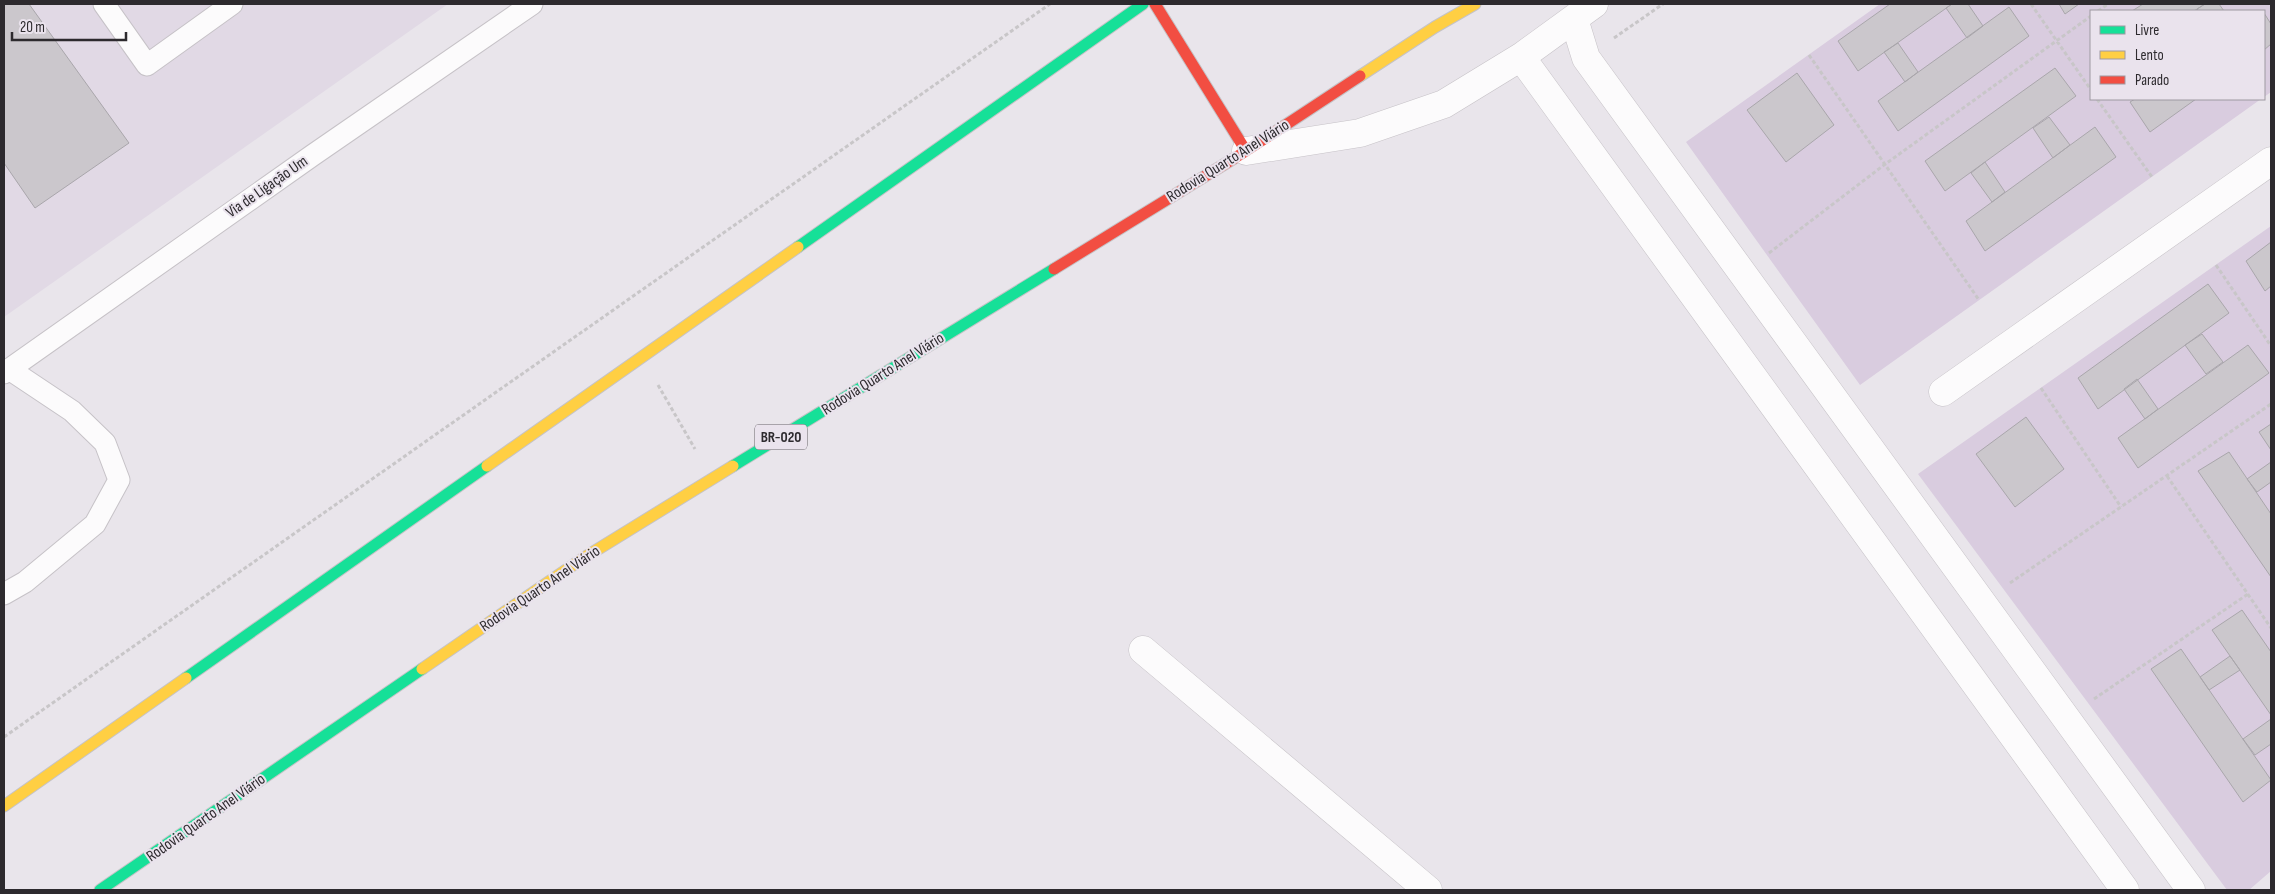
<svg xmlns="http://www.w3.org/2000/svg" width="2275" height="894" viewBox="0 0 2275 894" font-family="'Sofia Sans Condensed',sans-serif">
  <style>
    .built { fill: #e1d9e5 }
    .green { fill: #d9ccdf }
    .building { fill: #cbc7cc; stroke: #a9a6ab }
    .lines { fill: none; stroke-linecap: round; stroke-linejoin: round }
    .lane-casing { stroke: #c6c2c7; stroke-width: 23 }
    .street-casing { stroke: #c6c2c7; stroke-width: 29 }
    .fast-casing { stroke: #c5c3c6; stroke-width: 13 }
    .slow-casing { stroke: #c5c3c6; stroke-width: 13 }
    .jam-casing { stroke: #c5c3c6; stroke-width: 13 }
    .path { stroke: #c8c6c8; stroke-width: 3; stroke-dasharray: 4 2.5; stroke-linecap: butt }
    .lane { stroke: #fcfbfc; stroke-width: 21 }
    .street { stroke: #fcfbfc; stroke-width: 28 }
    .fast { stroke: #16e098; stroke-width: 11 }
    .slow { stroke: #ffcf43; stroke-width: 11 }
    .jam { stroke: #f24e42; stroke-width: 11 }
    .labels { text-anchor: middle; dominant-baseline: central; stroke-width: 4; stroke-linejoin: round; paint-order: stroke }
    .shield { fill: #eae3ed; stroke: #666267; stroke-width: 1 }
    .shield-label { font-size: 15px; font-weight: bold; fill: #2d2a2e }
    .street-label { font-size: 16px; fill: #2d2a2e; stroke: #eae3ed }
  </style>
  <rect width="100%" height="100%" fill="#e9e5eb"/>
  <path class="built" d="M4,4H448L4,317Z"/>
  <path class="green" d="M1880,4H2270L2271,92L2264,97V11H2091V99H2261L1860,385L1686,142Z
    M2271,226V871L2249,890H2227L1918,474Z"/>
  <path class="building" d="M4,4H29L129,143L35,208L4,163Z
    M1890,4H1952L1858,71L1838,41Z
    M1952,4H1968L1983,26L1967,38L1946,8Z
    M2059,4H2079L2065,14Z
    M2143,4H2205L2194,11H2132Z
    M2205,4H2219L2224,11H2199L2197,9Z
    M2009,7L2029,36L1898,131L1878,101Z
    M2264,13L2271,24V44L2264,50Z
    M1898,43L1918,72L1905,82L1884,52Z
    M2055,68L2076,96L1945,191L1925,161Z
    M1797,73L1834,125L1786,162L1747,110Z
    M2135,99H2196L2150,132L2130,102Z
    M2049,117L2070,145L2053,158L2033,128Z
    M2095,127L2116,157L1985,251L1966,221Z
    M1985,162L2005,192L1992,202L1971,173Z
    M2271,242V286L2265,291L2246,261Z
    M2208,284L2229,313L2098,409L2078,378Z
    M2202,334L2223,362L2206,374L2185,345Z
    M2248,345L2269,373L2138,468L2118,438Z
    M2137,379L2158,409L2145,419L2124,389Z
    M2026,417L2064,469L2015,507L1976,454Z
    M2271,424V450L2259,432Z
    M2229,452L2271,514V577L2198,471Z
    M2271,462V482L2257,492L2247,479Z
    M2242,610L2271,652V715L2212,630Z
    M2181,649L2271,780L2243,802L2151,669Z
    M2230,656L2240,670L2209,690L2200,677Z
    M2271,719V744L2255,755L2243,739Z"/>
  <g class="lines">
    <g class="lane-casing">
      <path id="lane" d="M104,4L147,65L232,4
        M4,373L313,155L532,4
        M4,594L25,582L95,524L119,480L105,443L72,411L9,369"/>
    </g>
    <g class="street-casing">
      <path id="street" d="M1574,19L1586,58L2191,890
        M1521,57L2125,890
        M1246,151L1360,133L1444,104L1521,57L1594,4
        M1943,392L2271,161
        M1143,650L1428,890"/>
    </g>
    <g class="fast-casing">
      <path id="fast" d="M798,247L1143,4
        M733,466L1054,269
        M186,678L487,466
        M100,890L422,669"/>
    </g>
    <g class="slow-casing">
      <path id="slow" d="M1360,76L1435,27L1475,4
        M487,466L798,247
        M422,669L582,559L733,466
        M4,806L186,678"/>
    </g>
    <g class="jam-casing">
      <path id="jam" d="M1155,4L1246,151
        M1054,269L1246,151L1360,76"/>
    </g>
    <path class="path" d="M2031,4L2091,90
      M2098,11L2108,4
      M1614,38L1663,4
      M1809,55L1979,300
      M2097,99L2152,177
      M1769,253L1884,165L2091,16
      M2216,265L2271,346
      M658,385L695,449
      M2041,388L2121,507
      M2167,476L2271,628
      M2010,583L2271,404
      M2094,699L2248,594
      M4,737L1050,4"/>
    <use href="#lane" class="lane"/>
    <use href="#street" class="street"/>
    <use href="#fast" class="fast"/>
    <use href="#slow" class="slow"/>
    <use href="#jam" class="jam"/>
  </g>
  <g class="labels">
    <rect class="shield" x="755" y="424.5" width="52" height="25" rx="4"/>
    <g class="shield-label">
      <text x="781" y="437">BR-020</text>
    </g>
    <g class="street-label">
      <text transform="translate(1228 161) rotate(-32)">Rodovia Quarto Anel Viário</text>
      <text transform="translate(267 187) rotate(-35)">Via de Ligação Um</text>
      <text transform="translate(883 374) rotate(-32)">Rodovia Quarto Anel Viário</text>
      <text transform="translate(540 589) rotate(-34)">Rodovia Quarto Anel Viário</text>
      <text transform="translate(206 818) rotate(-35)">Rodovia Quarto Anel Viário</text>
    </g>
  </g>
  <rect width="2275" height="894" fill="none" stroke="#2d2a2e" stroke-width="10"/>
  <rect x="2090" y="10" width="175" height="90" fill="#eae3ed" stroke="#9e99a1"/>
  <rect x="2100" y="26" width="25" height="8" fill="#16e098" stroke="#9e99a1"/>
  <text x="2135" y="35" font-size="15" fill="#2d2a2e">Livre</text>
  <rect x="2100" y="51" width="25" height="8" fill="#ffcf43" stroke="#9e99a1"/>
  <text x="2135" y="60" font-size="15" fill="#2d2a2e">Lento</text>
  <rect x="2100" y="76" width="25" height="8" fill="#f24e42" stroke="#9e99a1"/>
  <text x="2135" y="85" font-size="15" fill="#2d2a2e">Parado</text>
  <path d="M12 32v8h114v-8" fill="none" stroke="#2d2a2e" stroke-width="2.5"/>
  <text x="20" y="32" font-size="15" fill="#2d2a2e" stroke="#eae3ed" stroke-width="4" paint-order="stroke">20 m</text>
</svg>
